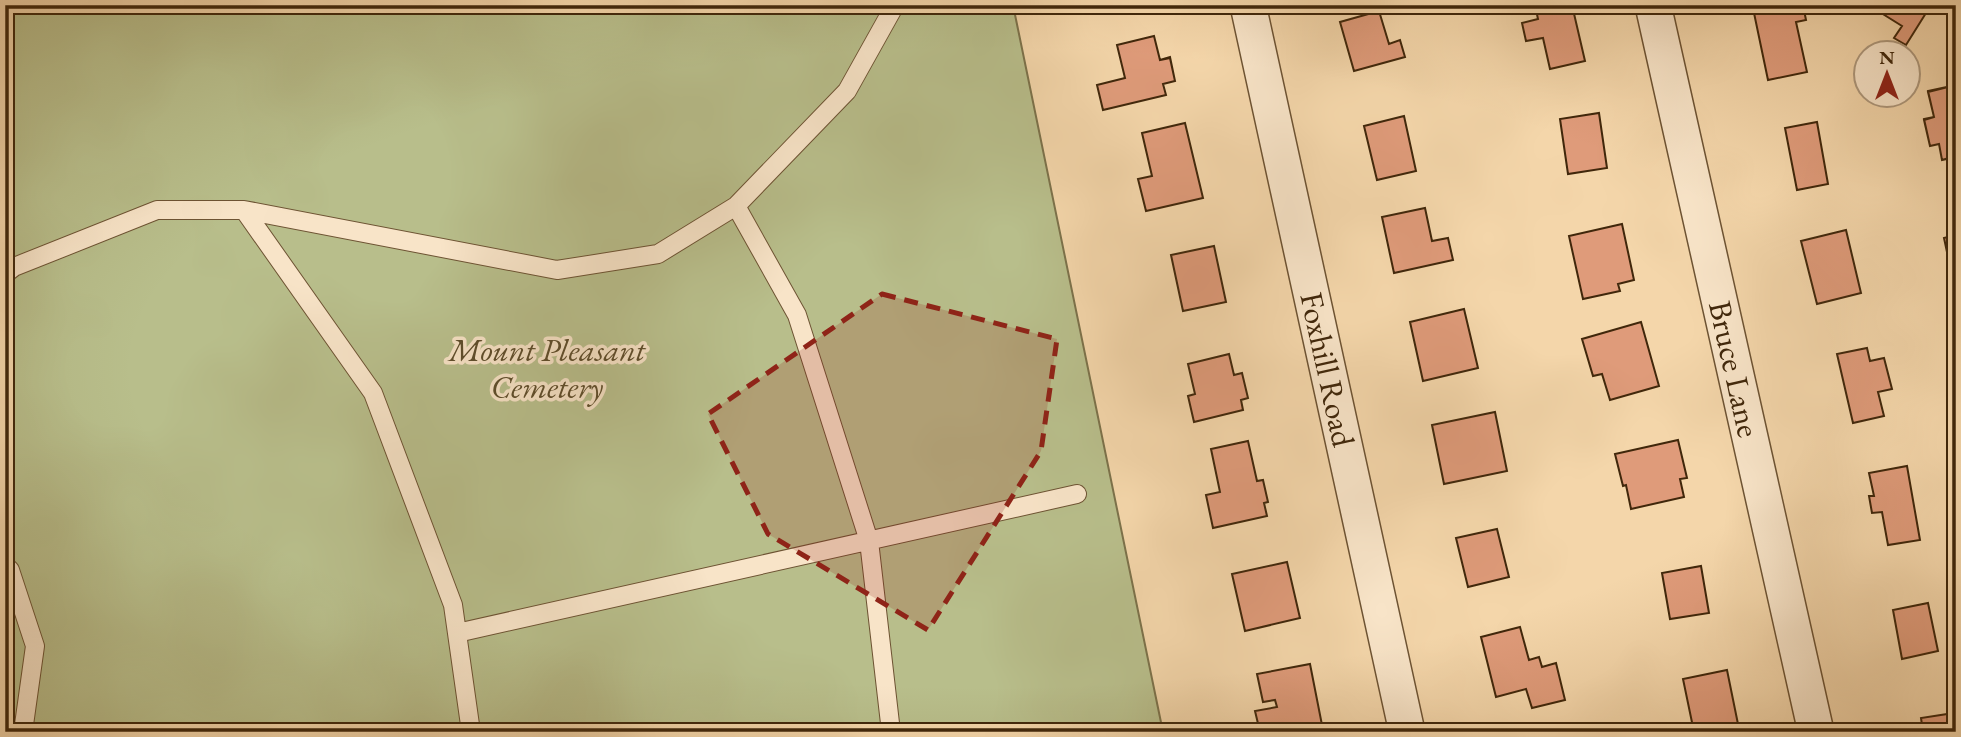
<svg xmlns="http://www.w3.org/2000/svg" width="1961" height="737" viewBox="0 0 1961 737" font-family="'EB Garamond',serif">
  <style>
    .green { fill: #b8be8b; stroke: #7c724b; stroke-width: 2 }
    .building { fill: #df9b7a; stroke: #40270b; stroke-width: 2 }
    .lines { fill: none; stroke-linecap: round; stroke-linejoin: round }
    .lane-casing { stroke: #6d5333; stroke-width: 20 }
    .street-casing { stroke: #6d5333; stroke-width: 38 }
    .lane { stroke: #f8e4c8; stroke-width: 18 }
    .street { stroke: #f8e4c8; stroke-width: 35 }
    .marked { fill: #8f2418; fill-opacity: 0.2; stroke: #8f2418; stroke-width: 5; stroke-dasharray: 14 9; stroke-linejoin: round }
    .labels { text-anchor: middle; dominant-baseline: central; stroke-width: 7; stroke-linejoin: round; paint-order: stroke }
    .park-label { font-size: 32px; font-style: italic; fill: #5e4d2b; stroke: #f8e4c8 }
    .street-label { font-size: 32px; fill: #40270b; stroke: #f8e4c8 }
  </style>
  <rect width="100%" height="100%" fill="#f4d6aa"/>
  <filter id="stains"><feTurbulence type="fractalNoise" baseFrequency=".00286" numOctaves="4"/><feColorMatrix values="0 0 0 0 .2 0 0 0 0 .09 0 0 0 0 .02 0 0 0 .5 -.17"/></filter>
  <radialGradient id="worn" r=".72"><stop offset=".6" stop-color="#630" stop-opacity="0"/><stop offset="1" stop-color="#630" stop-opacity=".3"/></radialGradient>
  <path class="green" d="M5,5H1013L1163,732H5Z"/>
  <path class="building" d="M1535,5H1572L1585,61L1550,69L1543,38L1526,41L1522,23L1538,19Z
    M1787,5H1803L1806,20L1796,22L1807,72L1768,80L1754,13Z
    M1787,5H1803L1806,20L1796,22L1807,72L1768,80L1754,13Z
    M1931,5L1906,45L1894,38L1902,26L1870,6Z
    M1379,11L1389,44L1400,40L1405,57L1354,71L1340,22Z
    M1154,36L1160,60L1170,57L1175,81L1163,84L1166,95L1103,110L1097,85L1125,78L1117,45Z
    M1154,36L1160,60L1170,58L1175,81L1163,84L1166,95L1103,110L1097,85L1125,78L1117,45Z
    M1956,85V156L1942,160L1939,144L1930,146L1924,119L1934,117L1928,91Z
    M1956,85V157L1942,160L1939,144L1930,146L1924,120L1934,117L1928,92Z
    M1599,113L1607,168L1568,174L1560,119Z
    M1404,116L1416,171L1377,180L1364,126Z
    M1817,122L1828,184L1797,190L1785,128Z
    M1185,123L1203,198L1146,211L1138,179L1152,176L1142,133Z
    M1425,208L1432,241L1448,238L1453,260L1394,273L1382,217Z
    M1622,224L1634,280L1618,284L1620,291L1583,299L1569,236Z
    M1846,230L1861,293L1817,304L1801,241Z
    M1956,235V284L1954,285L1944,238Z
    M1214,246L1226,302L1183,311L1171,255Z
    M1464,309L1478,368L1423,381L1410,322Z
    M1641,322L1659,386L1610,400L1602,374L1593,376L1582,339Z
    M1867,348L1870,361L1884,358L1892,389L1878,392L1884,416L1853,423L1837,354Z
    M1229,354L1234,375L1242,373L1248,398L1241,400L1243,410L1194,422L1188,396L1195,394L1188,364Z
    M1495,412L1507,471L1444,484L1432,425Z
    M1678,440L1687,478L1680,479L1684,497L1631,509L1626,485L1623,486L1615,454Z
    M1248,441L1257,481L1263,480L1268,502L1264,503L1267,516L1213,528L1206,495L1220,492L1211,449Z
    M1907,466L1920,540L1888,545L1882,512L1872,513L1869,496H1874L1869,473Z
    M1497,529L1509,577L1468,587L1456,538Z
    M1287,562L1300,618L1245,631L1232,574Z
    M1701,566L1709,613L1670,619L1662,573Z
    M1928,603L1938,651L1902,659L1893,610Z
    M1520,627L1529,660L1539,657L1542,667L1556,663L1565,700L1532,708L1526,689L1496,697L1481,637Z
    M1310,664L1322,725L1286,732H1260L1255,711L1277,707L1275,700L1263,702L1257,674Z
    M1727,670L1739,729L1723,732H1694L1683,679Z
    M1954,713L1956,732H1923L1921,718Z"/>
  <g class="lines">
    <g class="lane-casing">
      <path id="lane" d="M736,206L797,315L869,541L891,732
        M244,210L373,393L453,605L471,732
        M5,274L14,267L157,210H244L557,270L658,254L736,206L847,91L895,5
        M5,565L10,570L35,646L23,732
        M457,633L1077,494"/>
    </g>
    <g class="street-casing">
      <g id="street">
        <path id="s1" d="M1248,5L1407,732"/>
        <path id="s2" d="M1653,5L1816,732"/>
      </g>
    </g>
    <use href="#lane" class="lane"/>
    <use href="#street" class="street"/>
  </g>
  <path class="marked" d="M882,294L1057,339L1041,451L928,630L768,534L708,414Z"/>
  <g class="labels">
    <g class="park-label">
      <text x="547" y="350">Mount Pleasant<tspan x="547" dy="37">Cemetery</tspan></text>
    </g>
    <g class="street-label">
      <text stroke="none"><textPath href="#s1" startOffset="373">Foxhill Road</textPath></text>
      <text stroke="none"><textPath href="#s2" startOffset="373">Bruce Lane</textPath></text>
    </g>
  </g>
  <rect width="1961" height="737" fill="none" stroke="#f4d6aa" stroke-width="28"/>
  <rect x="7" y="7" width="1947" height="723" fill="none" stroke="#40270b" stroke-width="3.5"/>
  <rect x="14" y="14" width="1933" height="709" fill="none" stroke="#40270b" stroke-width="2"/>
  <g transform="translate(1887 74)"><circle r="33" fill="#f8e4c8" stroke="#ae987c" stroke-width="2"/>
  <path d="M0-5L12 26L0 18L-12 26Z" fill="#8f2418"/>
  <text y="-10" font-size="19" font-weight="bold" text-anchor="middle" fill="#40270b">N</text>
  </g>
  <rect width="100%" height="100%" filter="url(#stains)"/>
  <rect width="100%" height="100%" fill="url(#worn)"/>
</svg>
